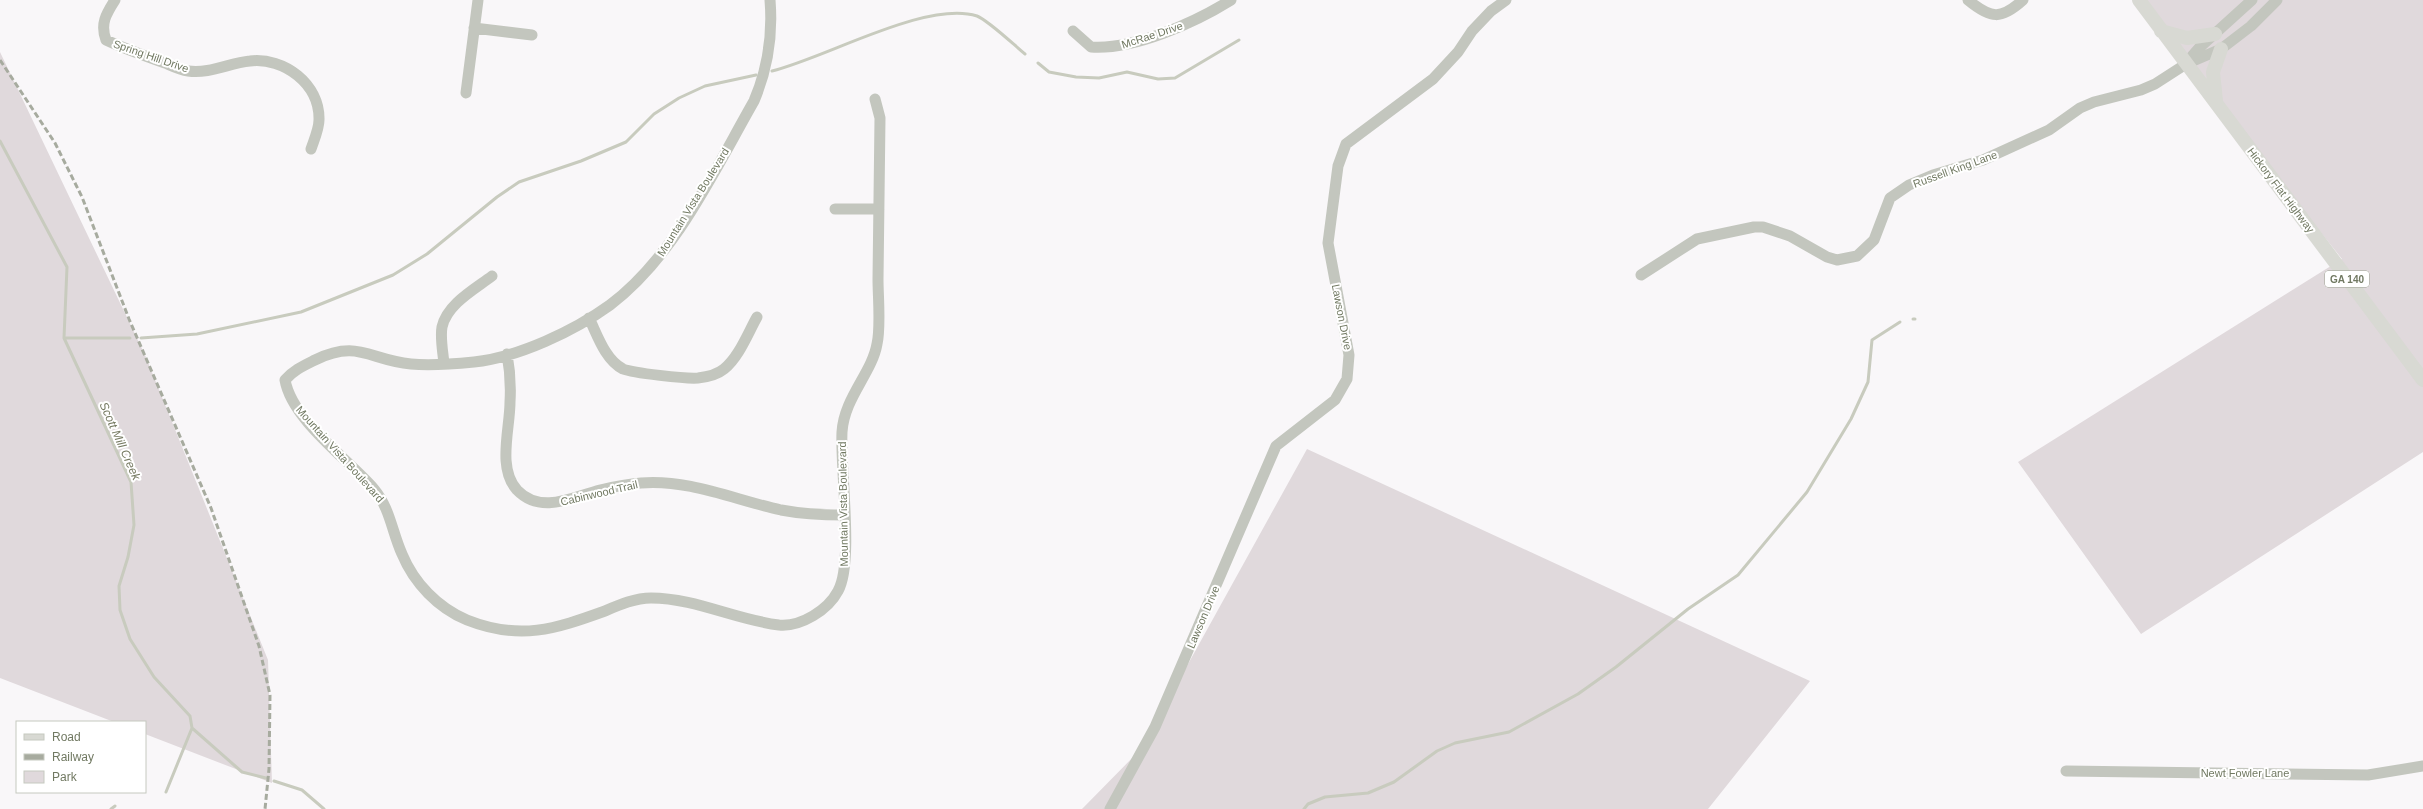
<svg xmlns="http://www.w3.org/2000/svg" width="2423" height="809" viewBox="0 0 2423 809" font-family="Arial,sans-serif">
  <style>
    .green { fill: #e0d9dc }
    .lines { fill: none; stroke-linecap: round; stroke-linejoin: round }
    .stream { stroke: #c8cbbe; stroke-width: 3 }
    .minor { stroke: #c3c6be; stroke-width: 11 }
    .major { stroke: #d8d9d3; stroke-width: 14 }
    .rail { stroke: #a7ab9f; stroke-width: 3; stroke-dasharray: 6 3; stroke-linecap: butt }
    .labels { text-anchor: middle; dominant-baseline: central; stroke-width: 4; stroke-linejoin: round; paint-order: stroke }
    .shield { fill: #fff; stroke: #9ca191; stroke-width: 1 }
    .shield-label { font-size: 10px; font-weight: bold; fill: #717962 }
    .street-label { font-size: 11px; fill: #717962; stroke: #fff }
    .water-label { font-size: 12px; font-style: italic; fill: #757961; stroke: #fff }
  </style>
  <rect width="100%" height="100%" fill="#f9f7f9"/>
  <path class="green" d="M2145,0H2423V452L2141,634L2018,462L2342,259L2214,98Z
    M0,52L145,355L268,660L272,783L145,734V722H114L0,678Z
    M1307,449L1810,681L1708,809H1082L1141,749Z"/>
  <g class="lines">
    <path class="stream" d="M1038,63L1049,72L1076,77L1099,78L1127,72L1158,79L1175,78L1239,40
      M772,71C826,58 926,0 977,16C989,21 1014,45 1025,54
      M0,141L67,267L64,338L131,482L134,525L128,557L119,586L120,610L130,639L154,677L190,716L192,728L242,772L266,778
      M1913,319H1915
      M64,338H130
      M141,338L197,334L301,312L393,275L427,254L497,197L519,182L581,161L626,142L654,114L679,98L705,86L756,75
      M274,781L302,790L324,809
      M166,792L192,728
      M111,809L115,806
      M1304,809L1308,804L1325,797L1368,793L1394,782L1437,751L1455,743L1509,732L1578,694L1616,667L1688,609L1738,575L1807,492L1851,419L1868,382L1872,340L1900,322"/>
    <path class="minor" d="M115,0C106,14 100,24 106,40C125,49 145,56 165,63C172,66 180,70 188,71C210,74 229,63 250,61C284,57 320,84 319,120C319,129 314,140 311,149
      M770,0C773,36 768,68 754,101C714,171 675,256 610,305C574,331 519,357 474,362C454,364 431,366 411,364C369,360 358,339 315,360C303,366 294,370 285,380C292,420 348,459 374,489C390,508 392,532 402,554C414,583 438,608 467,620C520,641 555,629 605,611C619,605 635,598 651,598C695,598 736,620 779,625C801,627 828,610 838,591C854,563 840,469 842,432C844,398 872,373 877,344C881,327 878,297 878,279C879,225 879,172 880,118L875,99
      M1968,0C1991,19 2001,20 2023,0
      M474,28L532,35
      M1073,31L1091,47C1134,50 1194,23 1231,0
      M2186,63L2199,48L2252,0
      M466,93L478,0
      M835,209H879
      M1641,275L1697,239L1754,227H1763L1790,236L1827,257L1837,260L1857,256L1874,240L1890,198L1909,185L1933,175L1983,160L2049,130L2080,108L2094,102L2141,90L2155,84L2186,64L2221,49L2251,26L2277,0
      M589,318C597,334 605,360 623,369C633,373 686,379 698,378C707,377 718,374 724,369C739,357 748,333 757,317
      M507,354C510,370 511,385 510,402C510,429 497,468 517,490C541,515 573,497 600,490C613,487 628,484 641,483C689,479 735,500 781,510C802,514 822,515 844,515
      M444,364C443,352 440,338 442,327C447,304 475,289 492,276
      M2066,771L2368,775L2423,766
      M1110,809L1155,727L1276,446L1335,400L1347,379L1349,355L1328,243L1338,166L1346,144L1433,79L1458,52L1472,31L1491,11L1506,0"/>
    <path class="major" d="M2139,0L2423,380
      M2161,31L2187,38L2215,34
      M2216,101L2213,72L2221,49"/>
    <path class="rail" d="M0,60L55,143L82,197L129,319L211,508L259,646L270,695L269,769L265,809"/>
  </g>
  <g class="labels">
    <rect class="shield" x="2325" y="271" width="44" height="16" rx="3"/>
    <g class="shield-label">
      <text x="2347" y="279">GA 140</text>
    </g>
    <g class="street-label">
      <text transform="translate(1152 35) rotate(-18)">McRae Drive</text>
      <text transform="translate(151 56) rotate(19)">Spring Hill Drive</text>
      <text transform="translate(1955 169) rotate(-20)">Russell King Lane</text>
      <text transform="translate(2281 190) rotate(53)">Hickory Flat Highway</text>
      <text transform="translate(693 202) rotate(-58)">Mountain Vista Boulevard</text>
      <text transform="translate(1342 317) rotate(79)">Lawson Drive</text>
      <text transform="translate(340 454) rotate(48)">Mountain Vista Boulevard</text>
      <text transform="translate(599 493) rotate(-13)">Cabinwood Trail</text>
      <text transform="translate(843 504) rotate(-91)">Mountain Vista Boulevard</text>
      <text transform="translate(1203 617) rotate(-67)">Lawson Drive</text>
      <text x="2245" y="773">Newt Fowler Lane</text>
    </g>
    <g class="water-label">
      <text transform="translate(120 441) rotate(66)">Scott Mill Creek</text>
    </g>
  </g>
  <rect x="16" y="721" width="130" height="72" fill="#ffffff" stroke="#c6c9c0"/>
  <rect x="24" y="734" width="20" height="6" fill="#d8d9d3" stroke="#c6c9c0"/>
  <text x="52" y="741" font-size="12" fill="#717962">Road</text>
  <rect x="24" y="754" width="20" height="6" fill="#a7ab9f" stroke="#c6c9c0"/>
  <text x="52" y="761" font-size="12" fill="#717962">Railway</text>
  <rect x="24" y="771" width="20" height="12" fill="#e0d9dc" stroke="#c6c9c0"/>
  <text x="52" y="781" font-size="12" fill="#717962">Park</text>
</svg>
